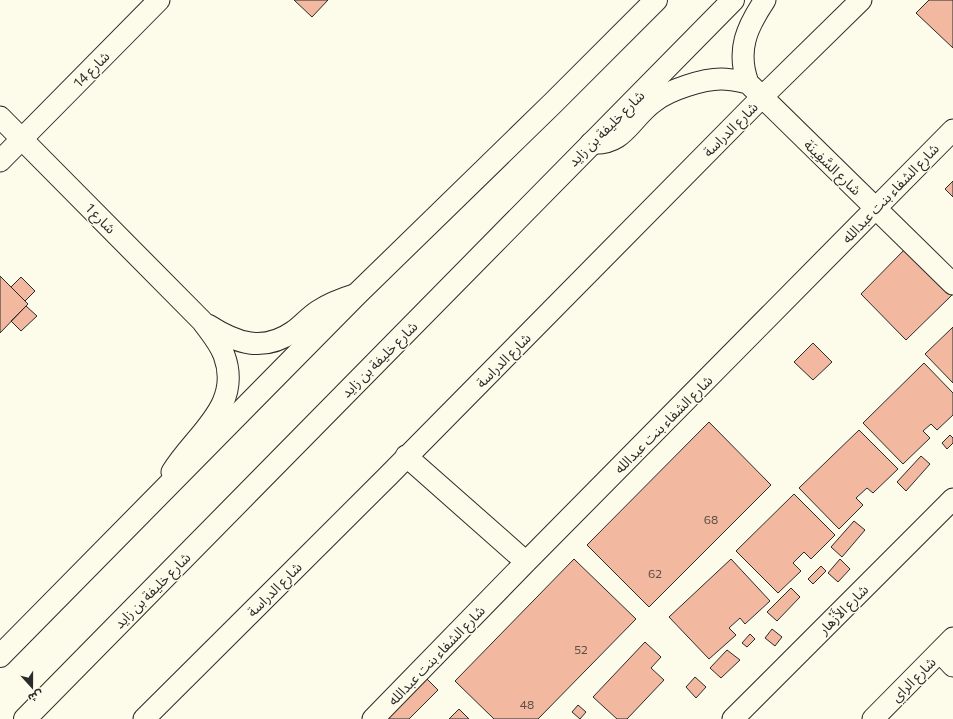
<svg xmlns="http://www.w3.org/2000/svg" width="953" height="719" viewBox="0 0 953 719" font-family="Commissioner,'Noto Sans Arabic',sans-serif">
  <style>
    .building { fill: #f2b8a0; stroke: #2b2b2b }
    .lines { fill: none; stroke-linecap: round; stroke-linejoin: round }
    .minor-casing { stroke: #2b2b2b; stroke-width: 23 }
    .highway-casing { stroke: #2b2b2b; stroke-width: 24 }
    .minor { stroke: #fdfbea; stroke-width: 21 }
    .highway { stroke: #fdfbea; stroke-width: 22 }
    .labels { text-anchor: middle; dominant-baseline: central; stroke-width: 3; stroke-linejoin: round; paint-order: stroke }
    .number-label { font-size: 12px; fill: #5d4e48 }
    .street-label { font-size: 14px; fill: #2b2b2b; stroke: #fdfbea }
  </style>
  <rect width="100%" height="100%" fill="#fdfbea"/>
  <path class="building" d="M294,0H328L312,17Z
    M929,0H953V48L916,13Z
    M953,181V197L945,189Z
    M906,248L952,295L906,340L861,294Z
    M0,276L28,304L0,333Z
    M21,277L35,291L25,301L11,287Z
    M26,306L37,316L21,331L11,321Z
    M953,327V383L925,354Z
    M813,343L832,362L813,380L794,362Z
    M924,363L953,393V415L937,430L931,424L923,431L930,438L903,464L863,423Z
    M709,422L771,485L649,607L587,545Z
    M859,430L898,469L873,493L867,488L856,498L863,505L839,529L799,488Z
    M950,435L953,438V443L947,449L942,443Z
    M921,456L930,464L906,491L897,482Z
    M794,494L835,535L811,559L804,552L793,563L801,571L778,593L736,551Z
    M854,521L865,530L842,557L831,547Z
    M574,559L636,619L538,719H494L455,681Z
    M731,559L770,601L745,624L740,618L729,628L736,635L709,659L669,617Z
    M840,559L850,569L838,582L828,573Z
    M821,566L826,571L813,584L808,579Z
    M791,588L800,597L777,621L767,612Z
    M772,629L782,637L775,646L765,638Z
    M750,634L755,639L747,647L742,643Z
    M645,642L661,657L651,668L664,680L627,719H617L593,697Z
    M727,650L740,660L721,678L710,668Z
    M695,677L706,687L696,698L686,687Z
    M426,678L438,690L409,719H386Z
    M578,705L586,712L580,719L572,712Z
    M459,709L469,719H449Z"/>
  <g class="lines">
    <g class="minor-casing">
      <path id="minor" d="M765,0C747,27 736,50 748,83L953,284
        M0,117L202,321C210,332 219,342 224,355C243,406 195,434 172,472
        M591,143C625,146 631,117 655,101C669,90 703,79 721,79C731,79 739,81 748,83
        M0,161L159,0
        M208,325C236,343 263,353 294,331C302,325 309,317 318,311C330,303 344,298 357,294
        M406,456L526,562
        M940,652L953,666
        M144,719L388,476L762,97L861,0
        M373,719L526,562L953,130
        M733,719L953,499
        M873,719L953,638"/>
    </g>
    <g class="highway-casing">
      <path id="highway" d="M0,656L357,294L553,103L656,0
        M25,719L733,0"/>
    </g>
    <use href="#minor" class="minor"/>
    <use href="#highway" class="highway"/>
  </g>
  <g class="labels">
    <g class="number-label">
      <text x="711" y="519">68</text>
      <text x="655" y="573">62</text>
      <text x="581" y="649">52</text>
      <text x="527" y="704">48</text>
    </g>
    <g class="street-label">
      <text transform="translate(91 69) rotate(-45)">شارع 14</text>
      <text transform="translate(606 128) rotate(-45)">شارع خليفة بن زايد</text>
      <text transform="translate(730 129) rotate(-45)">شارع الدراسة</text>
      <text transform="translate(833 167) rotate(44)">شارع السَّفِينَة</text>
      <text transform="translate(890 193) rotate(-46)">شارع الشفاء بنت عبدالله</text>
      <text transform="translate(101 218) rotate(46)">شارع 1</text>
      <text transform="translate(379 359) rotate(-45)">شارع خليفة بن زايد</text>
      <text transform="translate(503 360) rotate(-45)">شارع الدراسة</text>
      <text transform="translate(663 424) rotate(-45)">شارع الشفاء بنت عبدالله</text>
      <text transform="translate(274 589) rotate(-45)">شارع الدراسة</text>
      <text transform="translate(152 590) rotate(-45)">شارع خليفة بن زايد</text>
      <text transform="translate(843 609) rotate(-45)">شارع الأَزْهار</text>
      <text transform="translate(436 655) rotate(-46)">شارع الشفاء بنت عبدالله</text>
      <text transform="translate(913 679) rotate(-45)">شارع الراي</text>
    </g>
  </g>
  <g transform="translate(32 687) rotate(159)" stroke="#fdfbea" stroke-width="3" paint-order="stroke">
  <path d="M0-3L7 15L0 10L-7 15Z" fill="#2b2b2b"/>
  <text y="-6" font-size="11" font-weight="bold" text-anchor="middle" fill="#2b2b2b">ش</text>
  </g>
</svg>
